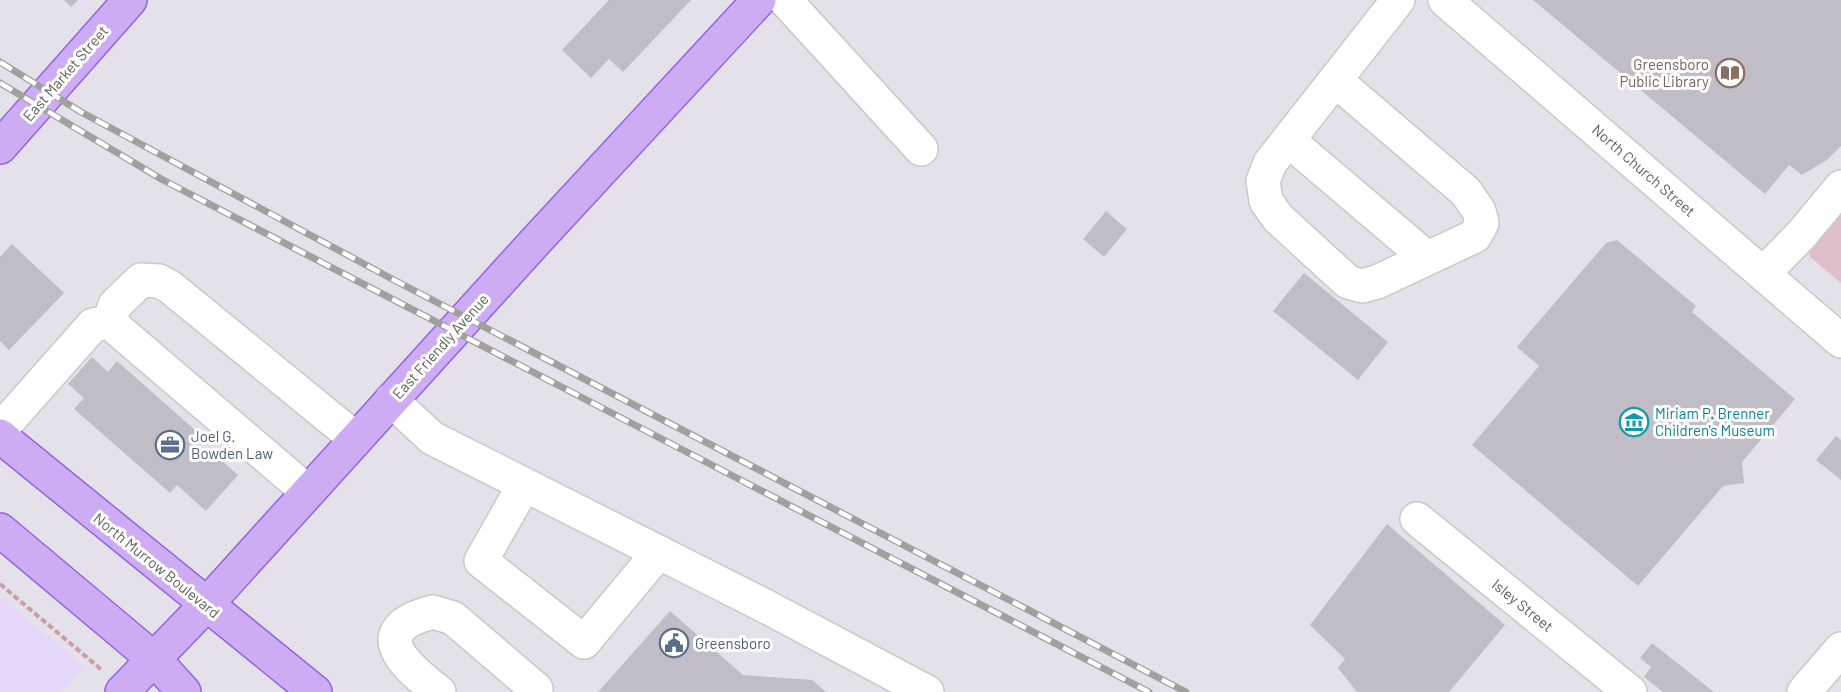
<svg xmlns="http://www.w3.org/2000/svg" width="1841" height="692" viewBox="0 0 1841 692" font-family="Barlow,sans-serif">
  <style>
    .commercial { fill: #e5d7f9 }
    .green { fill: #dfbfcb }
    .building { fill: #c0bdc6 }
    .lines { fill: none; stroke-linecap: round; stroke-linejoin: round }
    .minor-casing { stroke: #c8cac4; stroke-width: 36 }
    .major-casing { stroke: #9065df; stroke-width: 36 }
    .path { stroke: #c8a0a4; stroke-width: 4; stroke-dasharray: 6 3; stroke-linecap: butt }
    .minor { stroke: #fff; stroke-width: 33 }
    .major { stroke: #ceacf4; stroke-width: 33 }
    .rail-casing { stroke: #a0a19e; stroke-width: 7 }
    .rail { stroke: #fff; stroke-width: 4.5; stroke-dasharray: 14; stroke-linecap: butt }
    .labels { text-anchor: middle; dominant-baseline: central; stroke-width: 6; stroke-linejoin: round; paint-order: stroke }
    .education-label { font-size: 15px; fill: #785e54; stroke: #fff; text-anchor: end }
    .street-label { font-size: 15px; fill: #5e6059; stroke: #fff }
    .culture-label { font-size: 15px; fill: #0d838f; stroke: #fff; text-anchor: start }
    .service-label { font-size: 15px; fill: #4e5e75; stroke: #fff; text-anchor: start }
  </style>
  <rect width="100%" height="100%" fill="#e5e1ea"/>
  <path class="commercial" d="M0,597L84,667L61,692H0Z"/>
  <path class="green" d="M1841,213V283L1810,257L1809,251Z"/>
  <path class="building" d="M64,0H78L71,7Z
    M609,0H691L623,72L609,59L591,78L562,50Z
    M1533,0H1841V146L1827,160L1802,175L1789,165L1765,194Z
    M1106,211L1127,229L1104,257L1083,239Z
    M1617,240L1696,306L1692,312L1795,399L1742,462L1744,483L1723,486L1638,586L1472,445L1539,366L1517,347L1606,243Z
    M12,244L64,293L9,350L0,341V257Z
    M1304,273L1388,342L1358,380L1273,311Z
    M92,357L108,372L117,361L204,438L192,452L204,463L213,453L238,475L206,511L177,485L170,493L74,409L84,398L68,384Z
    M1836,436L1841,440V480L1816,460Z
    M1387,524L1505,625L1449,692H1357L1338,668L1345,659L1310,625Z
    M670,611L743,675L812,680L826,692H598Z
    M1652,643L1714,692H1663L1644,677L1651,667L1640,658Z"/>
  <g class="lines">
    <g class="minor-casing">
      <path id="minor" d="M785,0L921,149
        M1445,0L1841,341
        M1335,80L1466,192L1479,211L1482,223L1475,236L1377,282L1362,286L1348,282L1278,218L1266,201L1263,181L1270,163L1398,0
        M1288,140L1427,258
        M1764,273L1802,234L1841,187
        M391,400L432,438L765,606L927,692
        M0,430L93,325L109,322
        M524,485L481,561L584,642L659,552
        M308,492L109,322L115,305L141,280L159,281L170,287L356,439
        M1417,519L1630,692
        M439,692C405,666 363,630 433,612L453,618L536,689L534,692
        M1804,692L1841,649"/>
    </g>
    <g class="major-casing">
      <path id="major" d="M0,147L130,0
        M0,436L315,692
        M0,530L155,660L184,692
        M122,692L206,605L534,243L759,0"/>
    </g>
    <path class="path" d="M0,584L103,671"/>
    <use href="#minor" class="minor"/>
    <use href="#major" class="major"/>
    <g class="rail-casing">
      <path id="rail" d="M0,62L81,112L394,280L1186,692
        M0,83L163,180L1149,692"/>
    </g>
    <use href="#rail" class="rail"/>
  </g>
  <defs>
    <g id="library-ring" transform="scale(1.5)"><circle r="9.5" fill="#fff" stroke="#8d6e63" stroke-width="1.5"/><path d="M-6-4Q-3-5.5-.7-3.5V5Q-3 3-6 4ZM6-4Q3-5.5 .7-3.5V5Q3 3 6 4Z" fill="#8d6e63"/></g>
    <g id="museum-ring" transform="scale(1.5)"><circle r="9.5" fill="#fff" stroke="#0f9aa8" stroke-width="1.5"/><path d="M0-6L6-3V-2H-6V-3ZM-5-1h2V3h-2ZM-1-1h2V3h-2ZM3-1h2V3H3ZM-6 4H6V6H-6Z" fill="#0f9aa8"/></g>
    <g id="office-ring" transform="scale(1.5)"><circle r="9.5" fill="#fff" stroke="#5c6f8a" stroke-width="1.5"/><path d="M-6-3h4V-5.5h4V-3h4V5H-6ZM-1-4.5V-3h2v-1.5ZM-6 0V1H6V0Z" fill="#5c6f8a"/></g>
    <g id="civic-ring" transform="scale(1.5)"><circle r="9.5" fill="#fff" stroke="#5c6f8a" stroke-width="1.5"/><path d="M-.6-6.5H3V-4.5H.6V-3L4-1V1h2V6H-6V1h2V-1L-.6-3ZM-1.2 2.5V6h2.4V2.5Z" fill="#5c6f8a"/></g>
  </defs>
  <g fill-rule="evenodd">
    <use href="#library-ring" x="1730" y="73"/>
    <use href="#museum-ring" x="1634" y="422"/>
    <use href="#office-ring" x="170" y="445"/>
    <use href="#civic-ring" x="674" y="643"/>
  </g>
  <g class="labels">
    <g class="education-label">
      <text x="1709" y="64">Greensboro<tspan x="1709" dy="17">Public Library</tspan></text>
    </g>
    <g class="street-label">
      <text transform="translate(65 73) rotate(-49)">East Market Street</text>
      <text transform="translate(1644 170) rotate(41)">North Church Street</text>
      <text transform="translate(440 346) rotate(-48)">East Friendly Avenue</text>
      <text transform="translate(157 565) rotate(39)">North Murrow Boulevard</text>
      <text transform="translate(1523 605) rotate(39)">Isley Street</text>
    </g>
    <g class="culture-label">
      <text x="1655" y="413">Miriam P. Brenner<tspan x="1655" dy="17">Children's Museum</tspan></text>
    </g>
    <g class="service-label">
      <text x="191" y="436">Joel G.<tspan x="191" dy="17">Bowden Law</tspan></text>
      <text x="695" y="643">Greensboro</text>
    </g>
  </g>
</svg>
